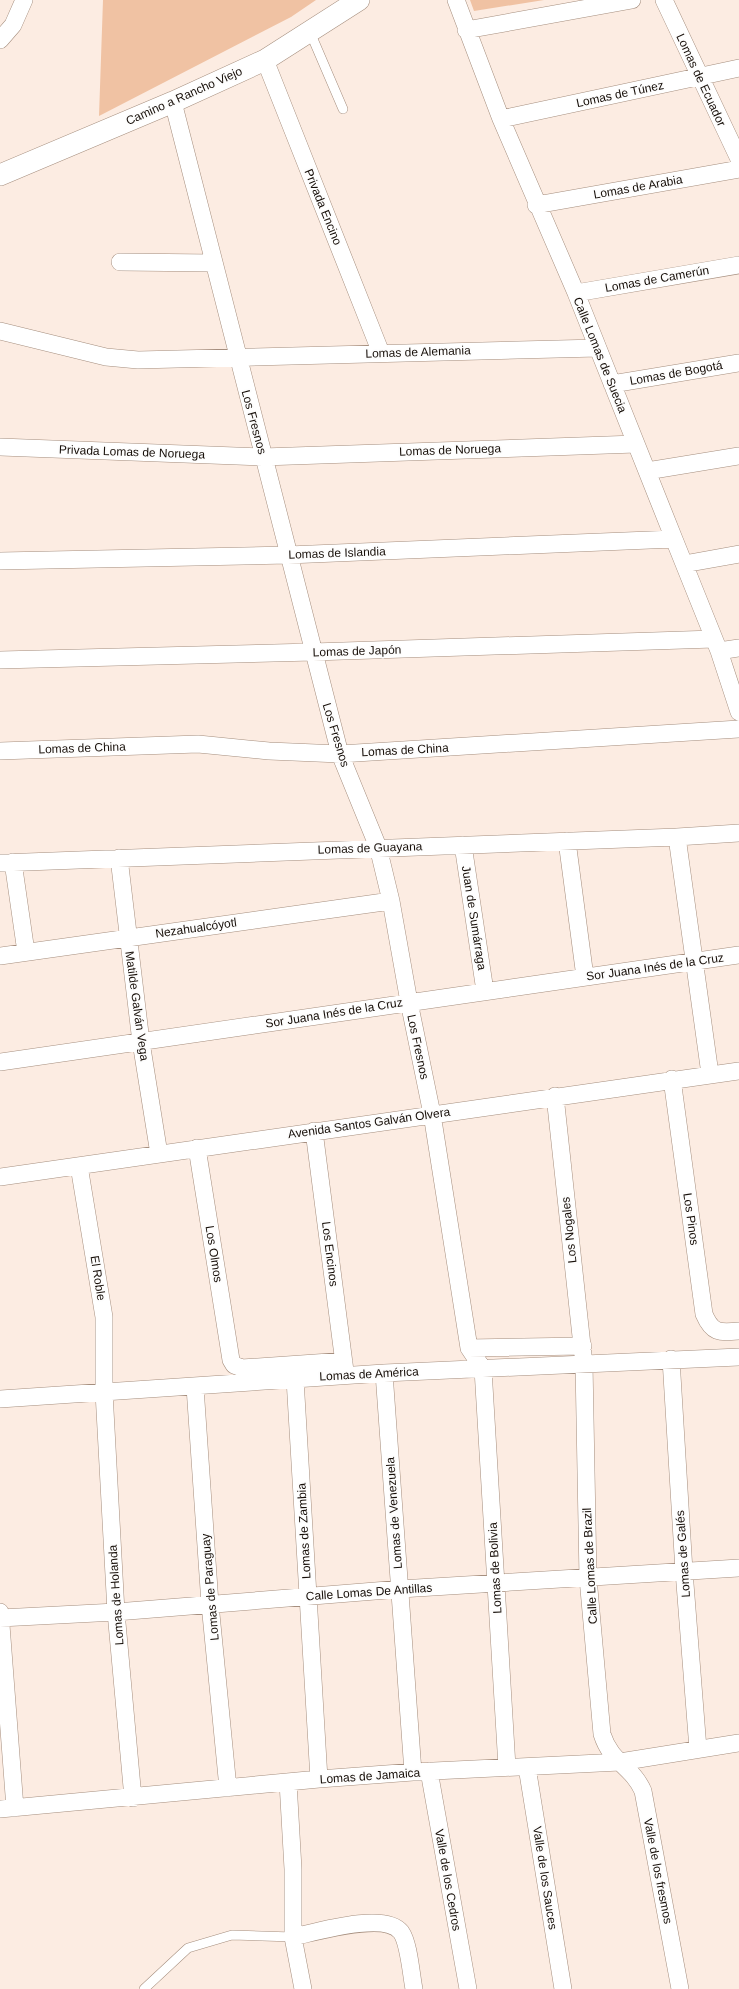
<svg xmlns="http://www.w3.org/2000/svg" width="739" height="1989" viewBox="0 0 739 1989" font-family="Arial,sans-serif">
  <style>
    .green { fill: #f0c2a3 }
    .lines { fill: none; stroke-linecap: round; stroke-linejoin: round }
    .service-casing { stroke: #a58e7e; stroke-width: 10 }
    .minor-casing { stroke: #a58e7e; stroke-width: 18 }
    .tertiary-casing { stroke: #a58e7e; stroke-width: 22 }
    .service { stroke: #fff; stroke-width: 9 }
    .minor { stroke: #fff; stroke-width: 17 }
    .tertiary { stroke: #fff; stroke-width: 21 }
    .labels { text-anchor: middle; dominant-baseline: central; stroke-width: 3.5; stroke-linejoin: round; paint-order: stroke }
    .street-label { font-size: 12px; fill: #160e08; stroke: #fdfdfd }
  </style>
  <rect width="100%" height="100%" fill="#fcece2"/>
  <path class="green" d="M103,0H316L291,17L99,116Z
    M470,0H544L474,11Z"/>
  <g class="lines">
    <g class="service-casing">
      <path id="service" d="M310,32L343,109
        M144,1989L188,1948L232,1935L293,1937"/>
    </g>
    <g class="minor-casing">
      <path id="minor" d="M456,0L501,119L576,293L674,539L719,651L739,712
        M664,0L739,159
        M466,30L632,0
        M0,40L13,25L24,0
        M265,60L381,353
        M173,102L340,754L378,847L391,901L409,1002L432,1114L469,1348L483,1369L507,1767
        M501,119L739,68
        M536,205L739,169
        M120,262L213,263
        M576,293L739,265
        M0,331L106,357L138,360L598,348
        M612,384L739,363
        M0,447L263,457L636,444
        M647,471L739,456
        M0,561L288,555L674,539
        M684,564L739,554
        M719,651L739,648
        M0,660L313,652L714,639
        M0,751L198,744L269,751L340,754L739,729
        M677,837L710,1074
        M567,841L585,977
        M463,845L485,991
        M119,858L141,1042L159,1154
        M13,862L26,952
        M0,863L677,837L739,833
        M0,956L391,901
        M0,1062L739,955
        M672,1079L704,1314C712,1333 719,1333 739,1331
        M555,1096L584,1364L588,1578L602,1734C611,1763 632,1766 643,1791L680,1989
        M314,1131L345,1371
        M197,1148L231,1360L234,1365L242,1368L344,1361
        M79,1166L104,1317V1392L116,1612L133,1798
        M0,1177L739,1071
        M469,1348L583,1346
        M671,1359L684,1571L698,1749
        M384,1373L413,1772
        M295,1379L319,1779
        M195,1387L210,1604L228,1788
        M0,1399L384,1373L739,1357
        M0,1612L15,1808
        M0,1618L116,1612L400,1589L739,1568
        M527,1767L563,1989
        M429,1771L468,1989
        M288,1782L293,1869V1937L303,1989
        M0,1809L319,1779L413,1772L620,1762L739,1743
        M293,1937C316,1932 385,1911 401,1932C409,1943 411,1974 414,1989"/>
    </g>
    <g class="tertiary-casing">
      <path id="tertiary" d="M0,175L173,102L265,60L359,0"/>
    </g>
    <use href="#service" class="service"/>
    <use href="#minor" class="minor"/>
    <use href="#tertiary" class="tertiary"/>
  </g>
  <g class="labels">
    <g class="street-label">
      <text transform="translate(701 80) rotate(65)">Lomas de Ecuador</text>
      <text transform="translate(620 94) rotate(-12)">Lomas de Túnez</text>
      <text transform="translate(184 96) rotate(-24)">Camino a Rancho Viejo</text>
      <text transform="translate(638 187) rotate(-10)">Lomas de Arabia</text>
      <text transform="translate(323 207) rotate(68)">Privada Encino</text>
      <text transform="translate(657 279) rotate(-10)">Lomas de Camerún</text>
      <text transform="translate(418 352) rotate(-2)">Lomas de Alemania</text>
      <text transform="translate(600 355) rotate(68)">Calle Lomas de Suecia</text>
      <text transform="translate(676 373) rotate(-10)">Lomas de Bogotá</text>
      <text transform="translate(254 422) rotate(75)">Los Fresnos</text>
      <text transform="translate(450 450) rotate(-2)">Lomas de Noruega</text>
      <text transform="translate(132 452) rotate(2)">Privada Lomas de Noruega</text>
      <text transform="translate(337 553) rotate(-2)">Lomas de Islandia</text>
      <text transform="translate(357 651) rotate(-2)">Lomas de Japón</text>
      <text transform="translate(336 735) rotate(73)">Los Fresnos</text>
      <text transform="translate(82 748) rotate(-2)">Lomas de China</text>
      <text transform="translate(405 750) rotate(-3)">Lomas de China</text>
      <text transform="translate(370 848) rotate(-2)">Lomas de Guayana</text>
      <text transform="translate(474 918) rotate(81)">Juan de Sumárraga</text>
      <text transform="translate(196 928) rotate(-8)">Nezahualcóyotl</text>
      <text transform="translate(655 967) rotate(-8)">Sor Juana Inés de la Cruz</text>
      <text transform="translate(137 1006) rotate(82)">Matilde Galván Vega</text>
      <text transform="translate(334 1013) rotate(-9)">Sor Juana Inés de la Cruz</text>
      <text transform="translate(418 1047) rotate(78)">Los Fresnos</text>
      <text transform="translate(369 1123) rotate(-8)">Avenida Santos Galván Olvera</text>
      <text transform="translate(691 1219) rotate(82)">Los Pinos</text>
      <text transform="translate(569 1230) rotate(-96)">Los Nogales</text>
      <text transform="translate(214 1254) rotate(81)">Los Olmos</text>
      <text transform="translate(330 1254) rotate(83)">Los Encinos</text>
      <text transform="translate(98 1278) rotate(81)">El Roble</text>
      <text transform="translate(369 1374) rotate(-3)">Lomas de América</text>
      <text transform="translate(394 1513) rotate(-94)">Lomas de Venezuela</text>
      <text transform="translate(304 1531) rotate(-93)">Lomas de Zambia</text>
      <text transform="translate(683 1554) rotate(-94)">Lomas de Galés</text>
      <text transform="translate(590 1566) rotate(-93)">Calle Lomas de Brazil</text>
      <text transform="translate(495 1568) rotate(-93)">Lomas de Bolivia</text>
      <text transform="translate(210 1587) rotate(-95)">Lomas de Paraguay</text>
      <text transform="translate(369 1592) rotate(-4)">Calle Lomas De Antillas</text>
      <text transform="translate(116 1595) rotate(-94)">Lomas de Holanda</text>
      <text transform="translate(370 1776) rotate(-4)">Lomas de Jamaica</text>
      <text transform="translate(658 1871) rotate(79)">Valle de los fresmos</text>
      <text transform="translate(545 1878) rotate(81)">Valle de los Sauces</text>
      <text transform="translate(448 1880) rotate(80)">Valle de los Cedros</text>
    </g>
  </g>
</svg>
